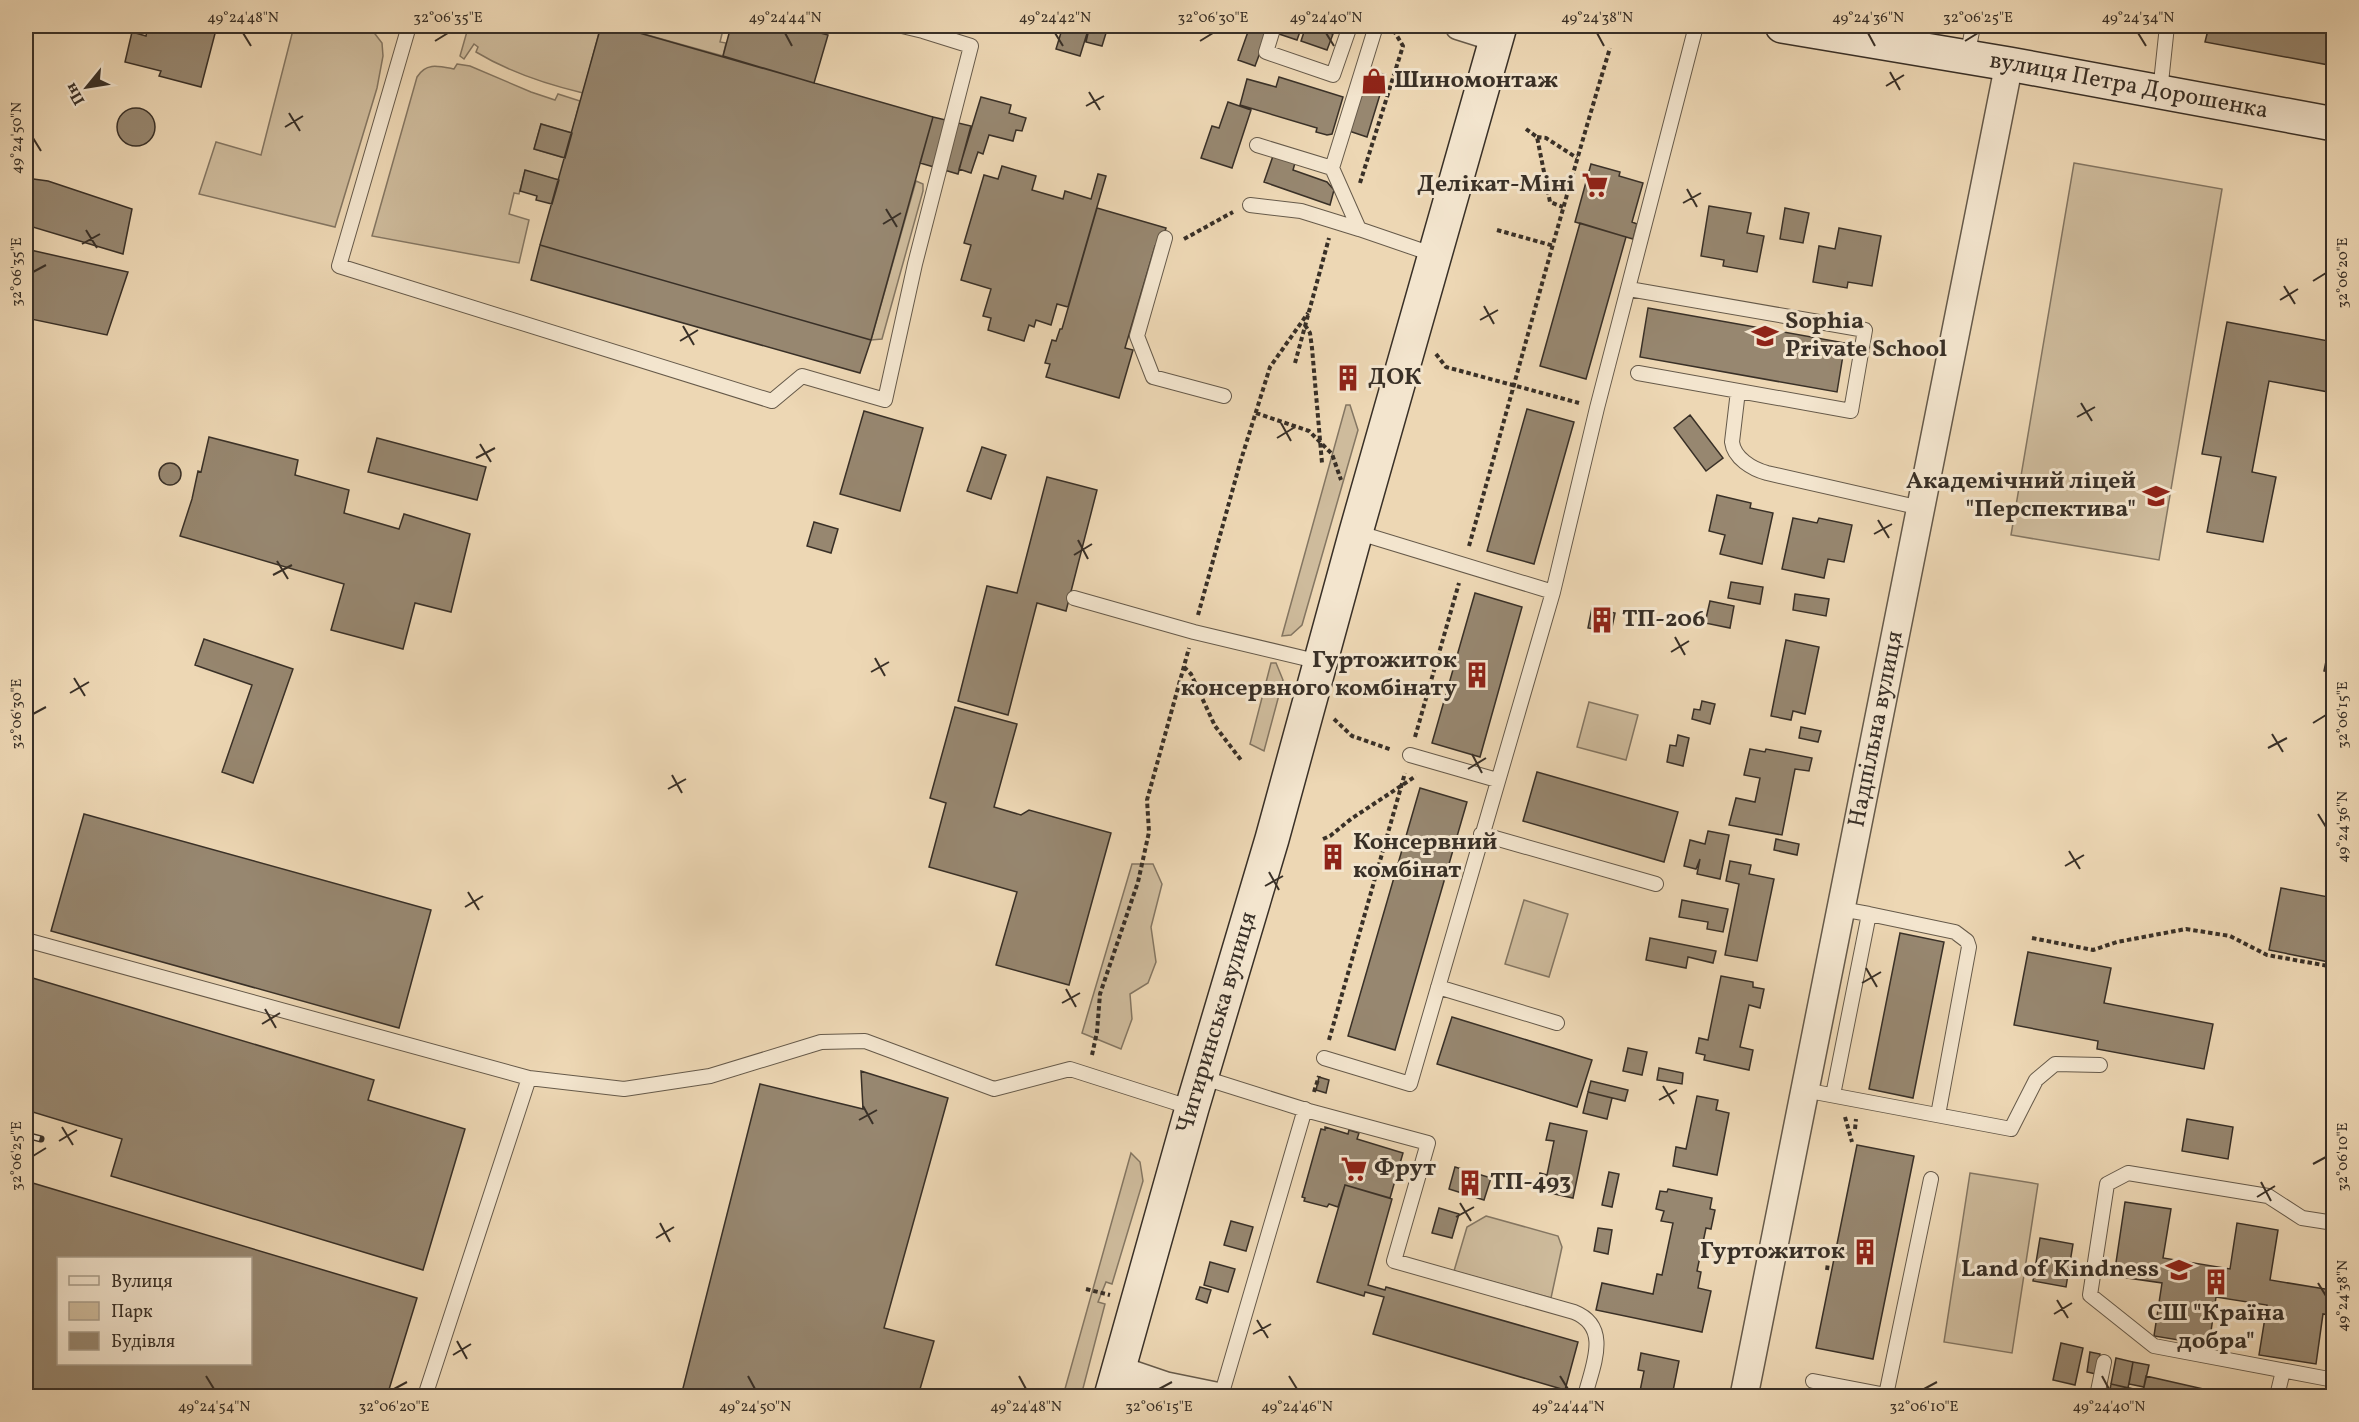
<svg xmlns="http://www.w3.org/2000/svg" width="2359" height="1422" viewBox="0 0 2359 1422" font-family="Vollkorn,serif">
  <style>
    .green { fill: #cebb9c; stroke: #847662; stroke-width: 1.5 }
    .building { fill: #978770; stroke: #393027; stroke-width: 1.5; fill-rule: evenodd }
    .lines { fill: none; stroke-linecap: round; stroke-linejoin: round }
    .service-casing { stroke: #665a4a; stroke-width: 16 }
    .minor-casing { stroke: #665a4a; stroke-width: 30 }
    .secondary-casing { stroke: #393027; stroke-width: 36 }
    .path { stroke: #393027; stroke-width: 4; stroke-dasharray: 4.5 3; stroke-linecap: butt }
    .service { stroke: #f3e5ce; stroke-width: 14 }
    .minor { stroke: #f3e5ce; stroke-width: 27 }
    .secondary { stroke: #f3e5ce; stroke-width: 33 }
    .rail-casing { stroke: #393027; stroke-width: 7 }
    .rail { stroke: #f3e5ce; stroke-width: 4.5; stroke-dasharray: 14; stroke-linecap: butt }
    .ticks { fill: none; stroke: #393027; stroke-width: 2 }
    .labels { text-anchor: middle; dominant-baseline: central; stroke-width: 6; stroke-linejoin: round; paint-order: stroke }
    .poi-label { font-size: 24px; font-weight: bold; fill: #393027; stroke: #f3e5ce; text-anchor: start }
    .street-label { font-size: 24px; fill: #393027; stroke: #f3e5ce }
    .neatline { fill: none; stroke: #393027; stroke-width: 2 }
    .ticks-label { font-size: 15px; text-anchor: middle; fill: #393027 }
  </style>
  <rect width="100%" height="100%" fill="#edd7b4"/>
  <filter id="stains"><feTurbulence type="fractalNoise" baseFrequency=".00333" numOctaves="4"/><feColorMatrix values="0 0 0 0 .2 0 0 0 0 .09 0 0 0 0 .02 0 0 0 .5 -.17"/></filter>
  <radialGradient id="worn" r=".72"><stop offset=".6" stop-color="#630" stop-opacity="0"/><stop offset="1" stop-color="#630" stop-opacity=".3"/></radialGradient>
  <path class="green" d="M294,26H358L372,30L382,43L383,56L377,88L335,227L199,194L216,142L261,155Z
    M464,26H589L599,33L583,93C545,84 509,72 476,52L478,47L474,44L464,59L460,56L468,28Z
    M615,26H724L720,42L726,43L723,56Z
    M457,64L470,66L531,92L555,100L558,94L580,101L572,133L541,124L534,149L565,158L559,180L525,171L519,194L514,193L509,214L529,220L519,263L372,236L417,77C426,62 439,66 454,69Z
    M2074,163L2222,189L2159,560L2011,535Z
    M916,181L923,184V191L882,339L871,340Z
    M1346,405H1350L1358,430L1302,625L1291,635L1282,636Z
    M1271,663H1276L1283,680L1264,751L1250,744Z
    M1589,702L1638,715L1626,760L1577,747Z
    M1132,864H1153L1162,884L1151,927L1156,962L1148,983L1130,994L1132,1019L1121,1049L1082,1033Z
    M1524,900L1568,914L1549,977L1505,964Z
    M1131,1153L1140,1162L1143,1181L1112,1284L1106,1282L1098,1302L1105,1304L1081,1396H1063Z
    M1970,1173L2038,1184L2012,1353L1944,1342Z
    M1486,1216L1558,1236L1562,1247L1551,1298L1454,1271L1467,1227Z"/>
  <path class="building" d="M148,26L172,32L174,26H217L201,87L159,76L161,71L125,62L132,32L146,36Z
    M601,26H615L933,117L871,340L540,245Z
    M731,26H794L828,35L814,83L723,56Z
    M1063,26L1089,27L1080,56L1056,49Z
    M1250,26H1270L1255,66L1238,60Z
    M1282,26H1302L1297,40L1279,34Z
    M1306,26L1333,34L1327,50L1301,41Z
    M2209,26H2334V66L2205,42Z
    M1089,29L1106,33L1102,46L1086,42Z
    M1367,69L1386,75L1367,137L1349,131Z
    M1279,77L1343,97L1332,134L1327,135L1316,132L1317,128L1240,105L1247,79L1276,87Z
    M981,97L1011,105L1009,113L1026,118L1022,131L1016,130L1013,141L989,135L983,154L978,152L971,173L959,169Z
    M1228,102L1251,110L1232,168L1201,158L1212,126L1219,128Z
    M117 127a19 19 0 1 1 38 0a19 19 0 1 1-38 0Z
    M933,117L971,126L958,174L920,163Z
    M541,124L572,133L565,158L534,149Z
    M1273,156L1295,163L1293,170L1327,182L1334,190L1330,205L1264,182Z
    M1591,164L1620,172L1619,176L1643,183L1632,222L1637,224L1633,239L1575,222Z
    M1002,166L1036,176L1032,190L1063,199L1065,191L1091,199L1098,174L1106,176L1068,307L1057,304L1051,325L1036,320L1034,327L1029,325L1024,341L988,330L991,318L983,316L991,289L961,280L971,245L964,243L984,175L998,179Z
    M525,170L559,180L552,204L536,200L537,196L520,191Z
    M26,178L48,181L132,209L123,254L26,225Z
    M1709,206L1751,213L1747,233L1764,236L1757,272L1723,266L1724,260L1701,256Z
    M1097,208L1166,228L1160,248L1155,246L1125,348L1133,350L1119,398L1046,377L1050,364L1045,363L1052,340L1056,341L1060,329H1062Z
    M1785,208L1809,213L1803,243L1780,239Z
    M1580,223L1626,237L1586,379L1540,366Z
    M1839,228L1881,236L1872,286L1848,282L1847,288L1813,282L1819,246L1835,249Z
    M540,245L871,340L860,373L531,280Z
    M26,249L128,272L107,335L26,318Z
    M1648,308L1845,343L1837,392L1640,357Z
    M2227,322L2334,342V393L2269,381L2252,472L2276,477L2263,542L2207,532L2221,457L2202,454Z
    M1347,368L1354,370L1348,389L1342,387Z
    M1527,409L1574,422L1534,564L1487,551Z
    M864,411L923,428L900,511L840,494Z
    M1690,415L1723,458L1706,471L1674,428Z
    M209,437L298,460L295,475L349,490L344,513L399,529L404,514L470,534L451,612L415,603L403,649L331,630L344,584L180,536L192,499L198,471L201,472Z
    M377,438L486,467L477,500L368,472Z
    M982,447L1006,455L991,499L967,491Z
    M159 474a11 11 0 1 1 22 0a11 11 0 1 1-22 0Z
    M1047,477L1097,490L1066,611L1037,603L1008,715L958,701L987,586L1017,593Z
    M1717,495L1751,503L1750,508L1773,513L1762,564L1720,554L1725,535L1709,531Z
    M1793,518L1817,523L1819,518L1852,525L1844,562L1828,559L1824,578L1782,569Z
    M814,522L838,529L831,553L807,546Z
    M1731,582L1763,587L1760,604L1728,598Z
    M1475,593L1522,607L1480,757L1432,743Z
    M1795,594L1829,599L1826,616L1793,610Z
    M1710,601L1734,606L1730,628L1705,623Z
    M1592,608L1615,613L1611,632L1588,628Z
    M2334,623V673L2324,671Z
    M204,639L293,669L253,783L222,772L252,685L195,665Z
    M1786,640L1819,647L1805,714L1793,711L1791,720L1771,716Z
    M1702,701L1715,704L1710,724L1692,719L1694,709L1700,710Z
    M955,707L1017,724L994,807L1021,815L1029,810L1111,833L1069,985L996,965L1017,892L929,867L946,803L930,798Z
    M1801,727L1821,731L1818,742L1799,738Z
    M1678,735L1689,738L1683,766L1667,762L1670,745L1676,746Z
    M1750,749L1765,752L1766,749L1812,758L1809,771L1795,769L1782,835L1729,825L1736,798L1755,802L1760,778L1744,775Z
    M1537,772L1678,812L1664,862L1523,821Z
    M1420,788L1467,802L1395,1050L1348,1036Z
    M84,814L431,910L399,1028L51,931Z
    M1708,831L1729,835L1720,879L1697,874L1700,859L1696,869L1684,866L1690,840L1705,844Z
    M1776,839L1799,844L1797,855L1774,850Z
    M1332,849L1338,851L1334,865L1328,864Z
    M1730,861L1751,865L1749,874L1774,879L1757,961L1725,955L1739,884L1726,881Z
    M2281,888L2334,898V963L2269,950Z
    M1682,900L1728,909L1723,932L1707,929L1708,922L1679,917Z
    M1900,933L1944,942L1913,1098L1869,1089Z
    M1650,938L1716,951L1713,963L1688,957L1686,968L1646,960Z
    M2028,952L2111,968L2104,1003L2213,1024L2204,1069L2097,1049L2098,1041L2014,1025Z
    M26,976L374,1080L368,1100L465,1129L423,1270L111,1176L122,1139L26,1110Z
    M1721,976L1753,982V987L1764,989L1760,1008L1749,1005L1740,1047L1753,1050L1749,1070L1704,1060L1705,1055L1696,1053L1699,1038L1708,1040Z
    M1452,1017L1592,1060L1577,1107L1437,1064Z
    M1628,1048L1647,1052L1642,1075L1623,1071Z
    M1659,1068L1683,1073L1682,1084L1657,1080Z
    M861,1071L948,1098L884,1328L934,1341L918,1396H681L760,1084L863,1109Z
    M1319,1077L1329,1080L1326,1093L1316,1090Z
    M1591,1081L1628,1090L1625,1101L1588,1092Z
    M1588,1092L1612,1098L1607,1119L1583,1113Z
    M1697,1096L1718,1100L1716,1110L1729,1113L1717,1175L1673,1166L1676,1147L1686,1149Z
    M2187,1119L2233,1127L2228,1159L2182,1151Z
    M1550,1123L1587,1131L1573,1198L1536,1190L1540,1173L1547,1175L1554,1141L1546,1140Z
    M1325,1127L1348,1134L1349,1130L1359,1133L1357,1139L1403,1153L1390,1198L1345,1185L1338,1207L1329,1204L1327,1207L1304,1201L1305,1198L1302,1197L1321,1129L1325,1130Z
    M1857,1145L1914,1156L1873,1359L1816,1348Z
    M1455,1167L1491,1178L1484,1200L1449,1189Z
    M1609,1172L1619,1174L1612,1207L1602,1205Z
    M26,1181L417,1298L387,1396H26ZM58,1258H250V1364H58Z
    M1345,1185L1392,1199L1368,1285L1385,1290L1386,1287L1578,1342L1565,1390L1373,1334L1384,1297L1365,1292L1364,1296L1317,1282Z
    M1668,1189L1712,1198L1710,1209L1715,1210L1711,1229L1706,1228L1697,1271L1701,1272L1698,1288L1711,1291L1702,1332L1596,1310L1602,1283L1653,1294L1657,1274L1662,1275L1673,1223L1661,1221L1664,1211L1656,1209L1660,1191L1667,1192Z
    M2125,1202L2171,1209L2163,1258L2230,1269L2237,1223L2278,1230L2270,1280L2331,1290L2334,1273V1316L2323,1314L2316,1364L2259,1355L2267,1305L2216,1297L2209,1345L2154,1336L2162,1283L2114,1276Z
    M1439,1208L1459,1214L1452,1238L1432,1233Z
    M1231,1221L1253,1227L1246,1251L1224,1245Z
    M1598,1228L1612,1230L1608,1254L1594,1251Z
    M2040,1238L2073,1244L2066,1287L2033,1281Z
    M1210,1262L1235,1269L1228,1292L1204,1285Z
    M1200,1287L1211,1290L1207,1303L1196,1299Z
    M2061,1343L2083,1348L2075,1385L2053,1380Z
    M2090,1352L2100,1354L2096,1374L2087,1372Z
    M1641,1353L1679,1361L1672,1396H1639L1644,1371L1638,1370Z
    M2116,1358L2133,1362L2128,1388L2111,1384Z
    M2133,1362L2149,1365L2144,1387L2129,1384Z
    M2146,1376L2234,1396H2142Z
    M2111,1384L2134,1389L2132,1396H2109Z"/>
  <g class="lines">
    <g class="service-casing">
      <path id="service" d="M409,26L339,266L772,401L802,376L885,400L915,264L971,46L923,31
        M902,26L923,31L925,26
        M1274,26L1266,52L1333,75L1350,26
        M1376,26L1332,168L1359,229L1435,255
        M1967,58L1973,26
        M2160,92L2167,26
        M1257,145L1332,168
        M1250,205L1301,211L1359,229
        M1165,238L1137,336L1153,377L1224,396
        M1629,289L1865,330L1851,411L1638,373
        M1738,391L1732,442C1734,458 1752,469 1767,473L1921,508
        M1356,532L1553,592
        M1074,598L1194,632L1320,662
        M1410,755L1497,780
        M1481,834L1656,884
        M1869,914L1955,932L1967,941L1969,947L1938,1115
        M26,940L529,1078L624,1089L710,1076L821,1042L865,1041L994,1089L1070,1069L1192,1108
        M1438,987L1557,1023
        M1324,1058L1410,1084L1553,592L1597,408L1696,26
        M1201,1077L1309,1111L1428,1143L1394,1261L1574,1312C1612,1327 1592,1367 1585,1396
        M1804,1090L2011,1129L2036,1080L2055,1064L2100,1065
        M1833,1095L1869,914L1841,909
        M2334,1223L2302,1218L2268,1196L2128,1173L2107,1184L2090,1295L2154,1346L2334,1380
        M1813,1381L1886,1395
        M425,1396L529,1078
        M1221,1396L1305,1109
        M1892,1396L1886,1395L1931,1179
        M2097,1396L2104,1362
        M2277,1396L2283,1371"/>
    </g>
    <g class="minor-casing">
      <g id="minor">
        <path d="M1459,26L1497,38"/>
        <path d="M1119,1370L1166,1386L1215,1396"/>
        <path id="s1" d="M1744,1396L2009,64"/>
      </g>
    </g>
    <g class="secondary-casing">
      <g id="secondary">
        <path id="s2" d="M1782,26L2009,64L2334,124"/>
        <path id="s3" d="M1111,1396L1192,1108L1272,839L1356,532L1500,26"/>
      </g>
    </g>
    <path class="path" d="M1526,129L1537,137L1550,202L1563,207
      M1537,137L1546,138L1577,158
      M1360,183L1403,46L1394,31
      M1497,230L1554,246
      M1184,239L1233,212
      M1305,325L1310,333L1312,348L1322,463
      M1436,354L1446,367L1579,403
      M1295,363L1329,238
      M1256,413L1309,431L1332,454L1341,480
      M1469,546C1516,380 1560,213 1610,48
      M1198,615L1240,463L1270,367L1308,313
      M1184,667L1191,674L1215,726L1241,760
      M1334,719L1352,736L1392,750
      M1415,737L1459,583
      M1323,839L1330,836L1351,819L1416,776
      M2032,938L2093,950L2117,942L2186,929L2230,936L2267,955L2334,967
      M1329,1040L1405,773
      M1092,1055L1097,1032L1100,994L1138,882L1149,832L1147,800L1189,648
      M1314,1092L1319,1076
      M1845,1117L1852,1142
      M1855,1129L1856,1119
      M1827,1270L1828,1263
      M1086,1289L1110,1295"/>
    <use href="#service" class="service"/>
    <use href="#minor" class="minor"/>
    <use href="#secondary" class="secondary"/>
    <g class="rail-casing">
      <path id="rail" d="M26,1135L41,1139"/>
    </g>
    <use href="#rail" class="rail"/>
  </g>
  <path class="ticks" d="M243,33L251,46M785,33L792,46M1055,33L1063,46M1326,33L1334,46M1597,33L1604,46M1868,33L1875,46M2138,33L2146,46M435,41L448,33M1200,41L1213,33M1965,41L1978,33M1890,72L1900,90M1886,86L1904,75M1089,92L1100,110M1086,106L1104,96M289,113L300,131M285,127L303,116M33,138L41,151M1687,189L1697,207M1683,203L1701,193M886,209L897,227M883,224L901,213M86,230L97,248M82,244L100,234M33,272L46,265M2313,281L2326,273M2284,286L2295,304M2280,300L2298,289M1484,306L1494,324M1480,320L1498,310M683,326L694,345M680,341L698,330M2081,403L2092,421M2077,417L2095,407M1281,423L1291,441M1277,438L1295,427M480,444L491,462M476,458L495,448M1878,520L1889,538M1874,534L1892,524M1078,540L1088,559M1074,555L1092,544M277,561L288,579M273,575L292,565M1675,637L1685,655M1671,652L1689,641M875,658L885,676M871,672L889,662M74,678L85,696M70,693L89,682M33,714L46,707M2313,723L2326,715M2272,734L2283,752M2268,748L2287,738M1472,754L1482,773M1468,769L1486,758M672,775L682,793M668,789L686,779M2318,814L2326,827M2069,851L2080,869M2065,866L2084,855M1269,872L1279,890M1265,886L1283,876M468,892L479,910M465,907L483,896M1866,968L1877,987M1862,983L1881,972M1066,989L1076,1007M1062,1003L1080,993M265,1009L276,1028M262,1024L280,1013M1663,1086L1674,1104M1659,1100L1677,1090M863,1106L873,1124M859,1120L877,1110M62,1127L73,1145M59,1141L77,1130M33,1156L46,1148M2313,1164L2326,1157M2261,1182L2271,1201M2257,1197L2275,1186M1460,1203L1471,1221M1456,1217L1474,1207M660,1223L670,1242M656,1238L674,1227M2318,1283L2326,1296M2057,1300L2068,1318M2054,1314L2072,1303M1257,1320L1268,1338M1253,1334L1271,1324M457,1341L467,1359M453,1355L471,1344M206,1376L214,1389M748,1376L755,1389M1019,1376L1026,1389M1289,1376L1297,1389M1560,1376L1568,1389M2102,1376L2109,1389M394,1389L407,1382M1159,1389L1172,1382M1924,1389L1937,1382"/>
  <defs>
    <g id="shop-bare" transform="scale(2.07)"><path d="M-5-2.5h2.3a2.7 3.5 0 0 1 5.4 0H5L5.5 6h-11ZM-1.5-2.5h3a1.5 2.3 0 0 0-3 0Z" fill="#8f2418" stroke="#f3e5ce" stroke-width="2.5" paint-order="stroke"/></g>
    <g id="supermarket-bare" transform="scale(2.07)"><path d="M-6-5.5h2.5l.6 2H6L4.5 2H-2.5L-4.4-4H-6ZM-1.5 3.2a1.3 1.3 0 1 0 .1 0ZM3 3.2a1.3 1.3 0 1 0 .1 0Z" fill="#8f2418" stroke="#f3e5ce" stroke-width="2.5" paint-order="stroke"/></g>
    <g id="school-bare" transform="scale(2.07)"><path d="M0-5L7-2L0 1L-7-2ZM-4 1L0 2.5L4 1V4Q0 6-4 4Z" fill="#8f2418" stroke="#f3e5ce" stroke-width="2.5" paint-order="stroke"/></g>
    <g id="building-bare" transform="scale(2.07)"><path d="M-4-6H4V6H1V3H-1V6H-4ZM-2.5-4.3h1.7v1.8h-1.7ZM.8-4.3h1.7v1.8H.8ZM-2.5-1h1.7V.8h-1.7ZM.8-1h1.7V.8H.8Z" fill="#8f2418" stroke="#f3e5ce" stroke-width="2.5" paint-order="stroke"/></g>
  </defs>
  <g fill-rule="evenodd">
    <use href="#shop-bare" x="1374" y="81"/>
    <use href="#supermarket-bare" x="1595" y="185"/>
    <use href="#school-bare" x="1765" y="336"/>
    <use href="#building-bare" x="1348" y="378"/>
    <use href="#school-bare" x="2156" y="496"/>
    <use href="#building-bare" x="1602" y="620"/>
    <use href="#building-bare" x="1477" y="675"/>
    <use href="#building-bare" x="1333" y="857"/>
    <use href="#supermarket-bare" x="1354" y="1169"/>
    <use href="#building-bare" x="1470" y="1183"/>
    <use href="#building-bare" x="1865" y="1252"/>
    <use href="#school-bare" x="2179" y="1270"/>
    <use href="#building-bare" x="2216" y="1282"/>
  </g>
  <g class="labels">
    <g class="poi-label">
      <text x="1394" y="81">Шиномонтаж</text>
      <text x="1575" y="185" text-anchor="end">Делікат-Міні</text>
      <text x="1785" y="322">Sophia<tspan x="1785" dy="28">Private School</tspan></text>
      <text x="1368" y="378">ДОК</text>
      <text x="2136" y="482" text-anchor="end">Академічний ліцей<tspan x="2136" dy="28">"Перспектива"</tspan></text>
      <text x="1622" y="620">ТП-206</text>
      <text x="1457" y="661" text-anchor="end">Гуртожиток<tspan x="1457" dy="28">консервного комбінату</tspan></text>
      <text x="1353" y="843">Консервний<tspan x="1353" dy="28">комбінат</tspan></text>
      <text x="1374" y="1169">Фрут</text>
      <text x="1490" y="1183">ТП-493</text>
      <text x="1845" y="1252" text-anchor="end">Гуртожиток</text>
      <text x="2159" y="1270" text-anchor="end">Land of Kindness</text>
      <text x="2216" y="1314" text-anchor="middle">СШ "Країна<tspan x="2216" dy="28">добра"</tspan></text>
    </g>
    <g class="street-label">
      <text stroke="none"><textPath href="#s2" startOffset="352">вулиця Петра Дорошенка</textPath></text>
      <text stroke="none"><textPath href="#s1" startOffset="680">Надпільна вулиця</textPath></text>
      <text stroke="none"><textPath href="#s3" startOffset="388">Чигиринська вулиця</textPath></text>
    </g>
  </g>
  <rect width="2359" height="1422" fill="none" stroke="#edd7b4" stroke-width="66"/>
  <rect x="57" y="1257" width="195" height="108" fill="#f3e5ce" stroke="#a99d8b" stroke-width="1.5"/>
  <rect x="69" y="1276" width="30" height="9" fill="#f3e5ce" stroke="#a99d8b" stroke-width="1.5"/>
  <text x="111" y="1287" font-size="18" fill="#393027">Вулиця</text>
  <rect x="69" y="1302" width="30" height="18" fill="#cebb9c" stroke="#a99d8b" stroke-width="1.5"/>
  <text x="111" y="1317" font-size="18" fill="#393027">Парк</text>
  <rect x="69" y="1332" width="30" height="18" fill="#978770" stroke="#a99d8b" stroke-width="1.5"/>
  <text x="111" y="1347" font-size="18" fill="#393027">Будівля</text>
  <g transform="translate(87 87) rotate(240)" stroke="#f3e5ce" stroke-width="4.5" paint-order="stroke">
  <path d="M0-4.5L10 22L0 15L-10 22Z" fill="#393027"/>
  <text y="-9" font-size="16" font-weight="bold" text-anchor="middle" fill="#393027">Пн</text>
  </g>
  <rect x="33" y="33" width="2293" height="1356" class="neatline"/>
  <g class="ticks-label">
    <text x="243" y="22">49°24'48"N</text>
    <text x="448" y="22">32°06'35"E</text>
    <text x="785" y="22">49°24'44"N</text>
    <text x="1055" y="22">49°24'42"N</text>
    <text x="1213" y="22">32°06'30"E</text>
    <text x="1326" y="22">49°24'40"N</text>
    <text x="1597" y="22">49°24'38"N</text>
    <text x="1868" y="22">49°24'36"N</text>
    <text x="1978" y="22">32°06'25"E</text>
    <text x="2138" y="22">49°24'34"N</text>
    <text transform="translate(16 138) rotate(-90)" y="5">49°24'50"N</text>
    <text transform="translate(16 272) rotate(-90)" y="5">32°06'35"E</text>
    <text transform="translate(2342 273) rotate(-90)" y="5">32°06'20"E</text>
    <text transform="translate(16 714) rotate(-90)" y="5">32°06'30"E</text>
    <text transform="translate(2342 715) rotate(-90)" y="5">32°06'15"E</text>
    <text transform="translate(2342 827) rotate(-90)" y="5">49°24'36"N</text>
    <text transform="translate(16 1156) rotate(-90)" y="5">32°06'25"E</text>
    <text transform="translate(2342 1157) rotate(-90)" y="5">32°06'10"E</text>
    <text transform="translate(2342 1296) rotate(-90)" y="5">49°24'38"N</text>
    <text x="214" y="1411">49°24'54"N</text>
    <text x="394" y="1411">32°06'20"E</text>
    <text x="755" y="1411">49°24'50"N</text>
    <text x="1026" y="1411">49°24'48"N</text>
    <text x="1159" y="1411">32°06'15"E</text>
    <text x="1297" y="1411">49°24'46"N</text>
    <text x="1568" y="1411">49°24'44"N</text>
    <text x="1924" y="1411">32°06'10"E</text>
    <text x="2109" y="1411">49°24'40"N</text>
  </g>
  <rect width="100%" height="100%" filter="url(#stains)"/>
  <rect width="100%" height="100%" fill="url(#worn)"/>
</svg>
